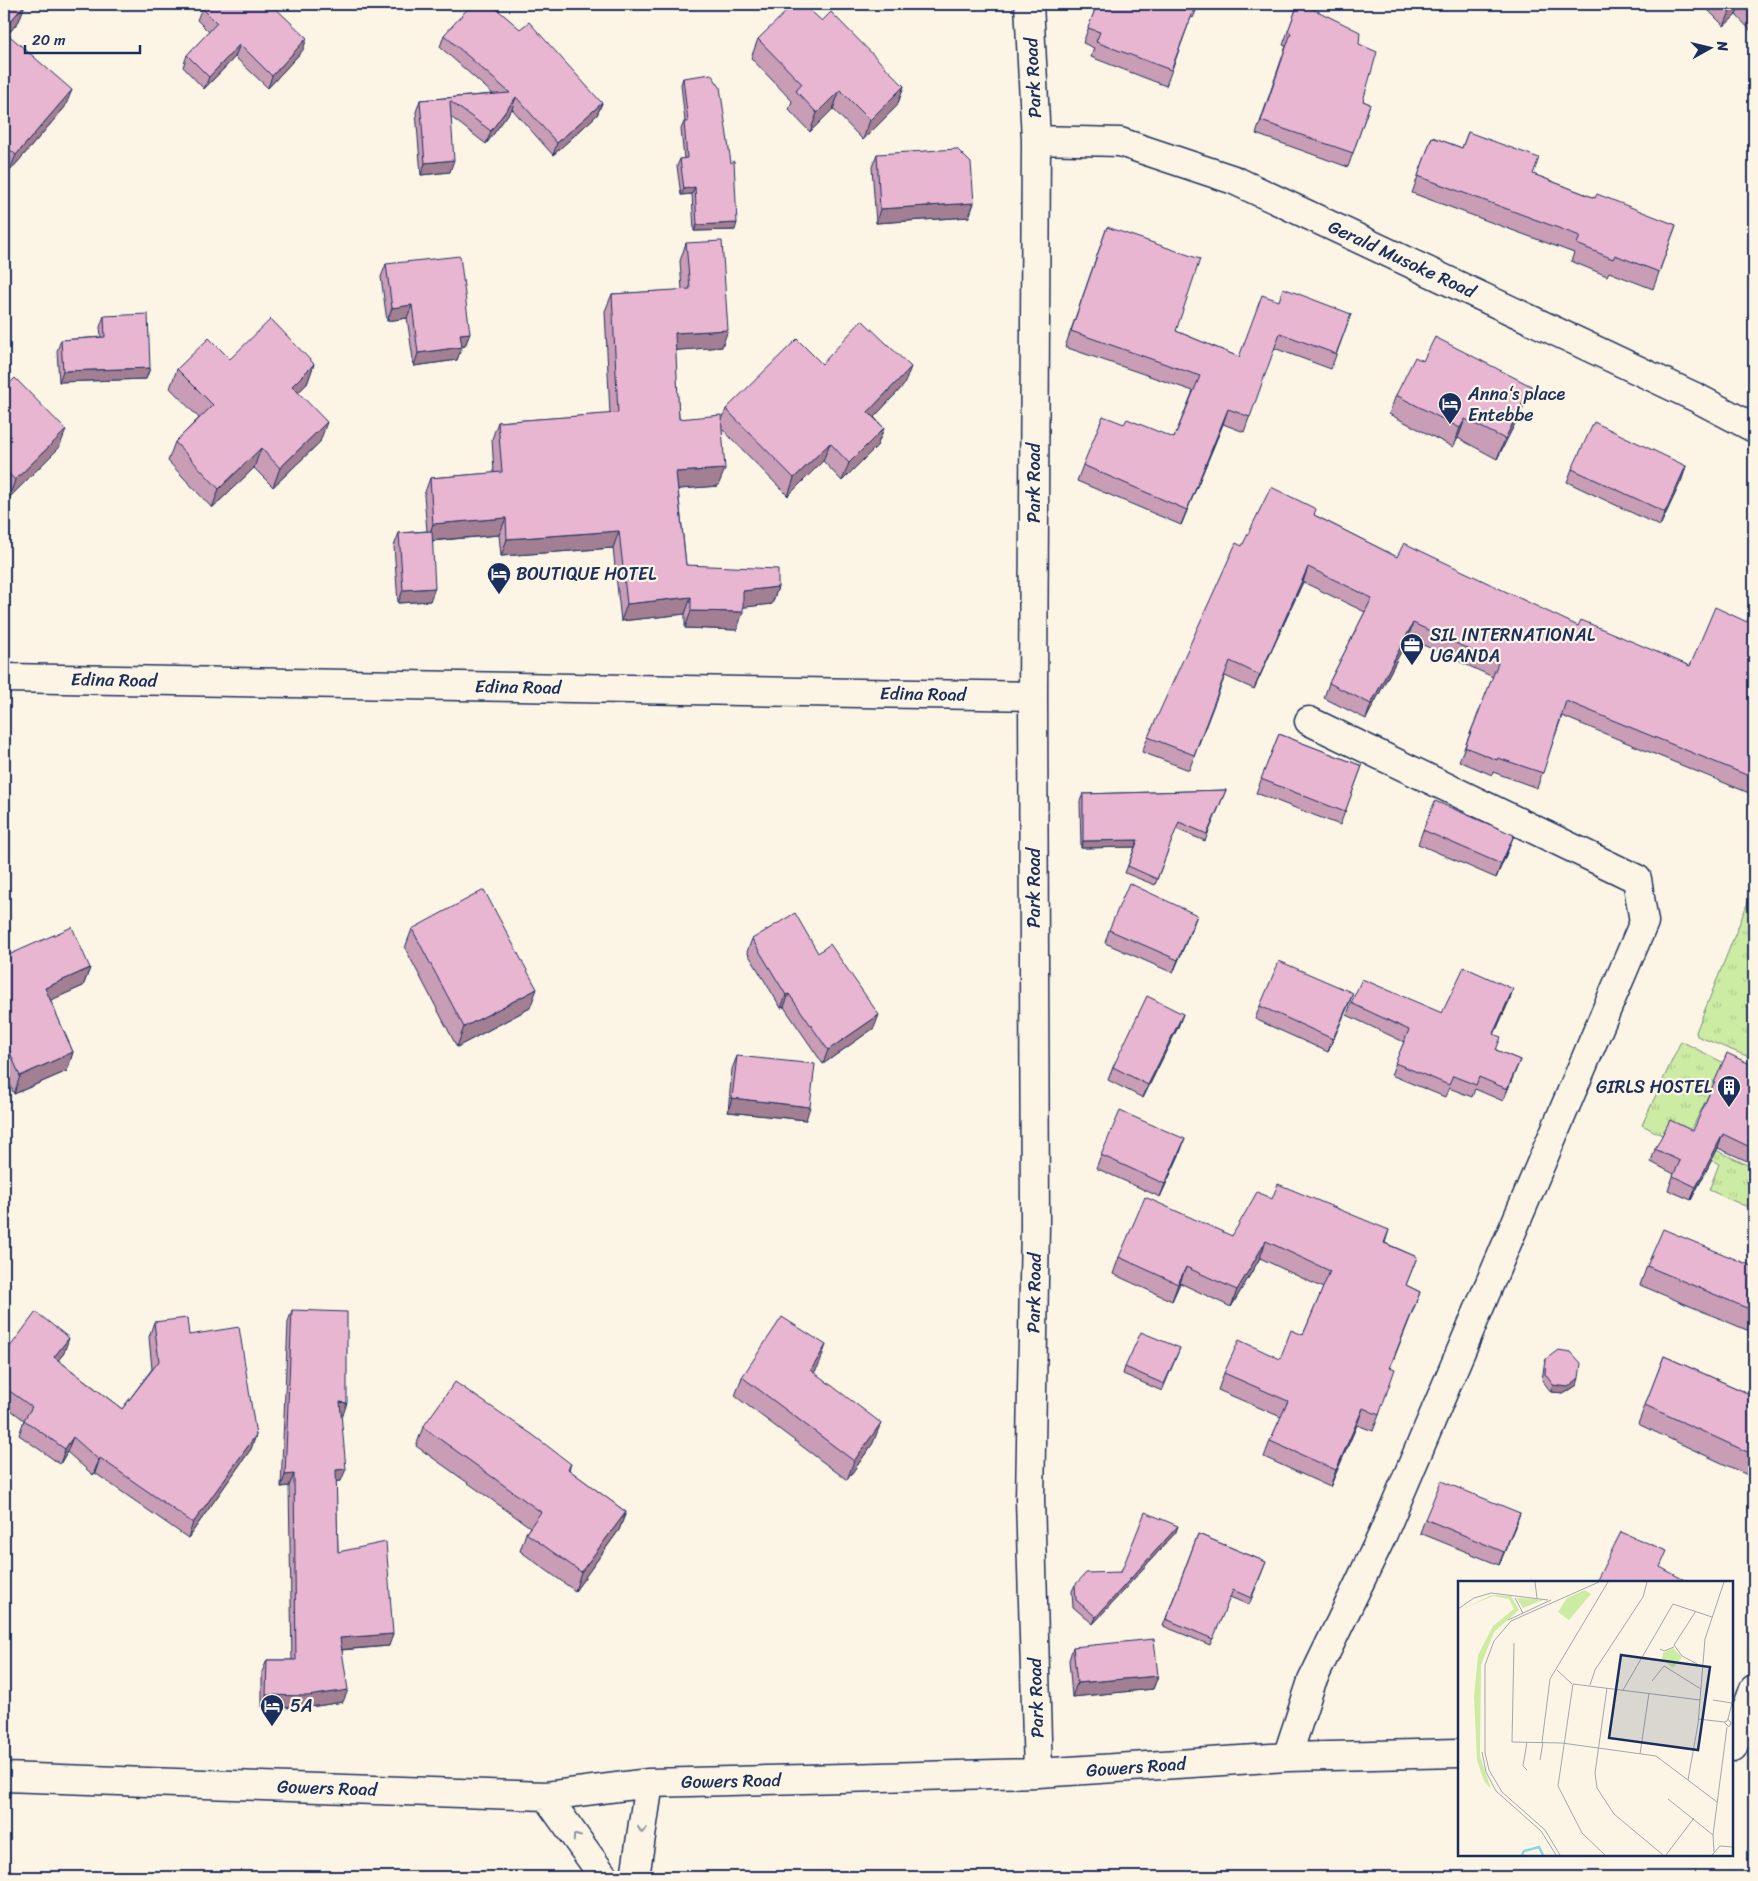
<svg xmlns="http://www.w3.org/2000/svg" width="1758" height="1881" viewBox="0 0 1758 1881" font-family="Sriracha,sans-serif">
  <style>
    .grass { fill: url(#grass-tufts); stroke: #748d80 }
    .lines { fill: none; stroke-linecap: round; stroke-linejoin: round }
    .minor-casing { stroke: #1b2f5e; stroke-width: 31 }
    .minor { stroke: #fcf5e5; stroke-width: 28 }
    .wall { fill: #c89db5; stroke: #1b2f5e }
    .shaded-wall { fill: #a37f93; stroke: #1b2f5e }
    .building { fill: #e9b6d2; stroke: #1b2f5e }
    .oneway { stroke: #8c92a2 }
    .labels { text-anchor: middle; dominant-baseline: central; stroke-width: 4.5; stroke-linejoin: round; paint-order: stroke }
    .street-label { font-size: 18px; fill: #1b2f5e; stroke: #fcf5e5 }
    .poi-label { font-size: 18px; fill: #1b2f5e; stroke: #fcf5e5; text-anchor: start }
    .inset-river { fill: none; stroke: #87d7e2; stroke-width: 2.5 }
    .inset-road { fill: none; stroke: #a2a6af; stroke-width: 1 }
    .view { fill: #1b2f5e; fill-opacity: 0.15; stroke: #1b2f5e; stroke-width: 2.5 }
    .inset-edge { fill: none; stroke: #1b2f5e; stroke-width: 2.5 }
  </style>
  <defs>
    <pattern id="grass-tufts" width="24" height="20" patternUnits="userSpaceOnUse" patternTransform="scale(1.25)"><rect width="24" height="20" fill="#cceba3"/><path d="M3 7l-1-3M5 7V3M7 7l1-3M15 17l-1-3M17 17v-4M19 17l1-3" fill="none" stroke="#afca8f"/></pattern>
  </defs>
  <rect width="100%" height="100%" fill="#fcf5e5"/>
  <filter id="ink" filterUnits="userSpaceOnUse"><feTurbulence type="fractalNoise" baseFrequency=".02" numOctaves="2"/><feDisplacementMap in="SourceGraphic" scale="10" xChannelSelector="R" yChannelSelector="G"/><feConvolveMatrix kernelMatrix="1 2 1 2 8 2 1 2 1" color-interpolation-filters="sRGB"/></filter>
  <g filter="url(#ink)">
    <path class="grass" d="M1754,887V1059L1697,1036L1696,1032Z
      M1681,1041L1724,1063L1688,1137L1754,1168V1210L1709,1190L1719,1164L1642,1125Z"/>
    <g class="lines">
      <g class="minor-casing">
        <path id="minor" d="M1029,4L1036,140L1033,696L1035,1226L1030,1499L1038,1773
          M1036,140L1120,142L1234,180L1697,398L1754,428
          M4,678L1033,696
          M1733,1747L1754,1689
          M1287,1757L1312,1681L1382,1536L1644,922L1637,879L1309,721
          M4,1777L546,1796L649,1783L1038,1773L1287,1757L1459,1753
          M546,1796L604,1877
          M635,1877L649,1783"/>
      </g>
      <use href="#minor" class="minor"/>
    </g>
    <path class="wall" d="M4,4H25L19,21L8,34L65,107L9,172L4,167Z
      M1097,4H1199L1193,18L1191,17L1166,86L1091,57L1094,48L1083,43Z
      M1298,4L1359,44L1363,101L1370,104L1348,167L1256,134L1286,46L1283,45Z
      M1702,4H1754V34L1736,15L1724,26Z
      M202,8L303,50L268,88L235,57L204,89L183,67L187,55L209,32L197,20Z
      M822,21L904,86L897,106L863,140L833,109L810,132L789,110L792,101L751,58L758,39Z
      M444,35L602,103L597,115L553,155L512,109L486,144L451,117L450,172L421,175L416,112L420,100L493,94L440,47Z
      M683,78L735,230L694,231L692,194L681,195L677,166L680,159H684L681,129L684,122H685L681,84Z
      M1468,132L1533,174L1595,198L1676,225L1653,289L1609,272L1607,276L1571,261L1574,253L1412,193L1432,137L1462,148Z
      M877,154L974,203L969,217L876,223L872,167Z
      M1107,227L1176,331L1239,357L1279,301L1351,314L1331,369L1274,348L1244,432L1223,424L1181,525L1077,481L1083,465L1124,424L1174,438L1193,391L1065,347Z
      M686,243L722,347L675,350L679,419L721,423L726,409L822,364L904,385L874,417L884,428L877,446L842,481L823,461L788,496L722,429L718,486L678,489L686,565L778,587L772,604L743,607L737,630L685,628V614L621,621L613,548L501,556L499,535L432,541L430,601L398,603L394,546L399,533L427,531L424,495L430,478L494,473L492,439L498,422L610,414L605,311L612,294L682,290L680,261Z
      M386,264L470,333L465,346L461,347L457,360L414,366L407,318L387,321L381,277Z
      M104,316L150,368L146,379L59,382L57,351L61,340L101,337L100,327Z
      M230,359L314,364L307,384L298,392L320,442L273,487L254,468L212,508L168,461L175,442L199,418L170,388L177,369Z
      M1423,361L1531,386L1524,406L1497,459L1458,438L1453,447L1389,414L1396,395Z
      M4,389L59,448L9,498L4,493Z
      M1686,466L1682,479L1660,526L1567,482L1572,469Z
      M1314,515L1397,557L1578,626L1690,666L1747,622L1754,604V795L1562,716L1537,788L1493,772L1492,775L1459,761L1493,677L1408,638L1366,719L1324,698L1329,683L1365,612L1303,582L1254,689L1225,676L1189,770L1142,752L1148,737L1242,546Z
      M1279,734L1362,766L1340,825L1256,793Z
      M1226,790L1205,841L1176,829L1155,885L1125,873L1135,847L1081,848L1080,801L1083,794Z
      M1423,830L1509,848L1496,878L1418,844Z
      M1197,915L1192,928L1173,973L1105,943L1109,930Z
      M412,929L530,1008L457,1047L405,948Z
      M752,939L818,953L874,1028L823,1064L784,1007L781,1008L747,952Z
      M4,957L90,968L83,986L50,1000L73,1052L67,1071L14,1094L4,1071Z
      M1513,989L1509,1001L1494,1034L1496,1050L1520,1060L1503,1101L1475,1089L1472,1097L1449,1088L1445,1097L1391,1075L1404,1042L1347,1015L1351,1003L1442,1013Z
      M1353,993L1328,1052L1255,1019L1260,1006Z
      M1183,1014L1178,1027L1143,1098L1108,1080L1113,1067Z
      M737,1056L806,1120L728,1112L732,1069Z
      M1754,1066V1164L1718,1148L1691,1200L1668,1190L1674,1174L1651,1162L1655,1149L1693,1131Z
      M1180,1153L1160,1197L1096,1168L1101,1155Z
      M1272,1199L1389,1230L1385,1243L1417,1257L1406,1285L1420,1292L1390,1367L1379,1415L1373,1431L1357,1425L1330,1487L1264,1457L1270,1441L1281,1417L1218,1390L1224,1373L1280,1359L1303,1335L1323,1288L1260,1258L1231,1307L1180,1283L1172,1301L1113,1274L1119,1257L1232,1236Z
      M1647,1266L1754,1267V1333L1640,1285Z
      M292,1310L343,1415L341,1414V1481H336L338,1552L389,1646L342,1650L343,1702L303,1708L262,1707V1672L267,1660H292L289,1486L281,1487L288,1322Z
      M154,1322L189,1335L256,1435L251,1449L188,1538L95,1473L93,1475L67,1452L60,1464L19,1435L24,1420L4,1405V1355L64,1353L58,1360L122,1409L152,1369L149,1337Z
      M1180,1348L1162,1391L1123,1374L1125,1367Z
      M1664,1356L1754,1396V1478L1638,1424Z
      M1546,1359L1577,1385L1565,1393L1551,1392L1542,1380L1544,1366Z
      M819,1365L814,1372L873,1443L847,1480L735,1396L742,1377Z
      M423,1427L571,1464L569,1470L626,1512L619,1530L575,1591L520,1551L526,1533L530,1527L416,1446Z
      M1520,1513L1499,1565L1420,1533L1425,1519Z
      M1176,1532L1093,1624L1073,1607L1072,1591L1075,1585L1121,1572Z
      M1198,1534L1266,1562L1249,1605L1230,1597L1210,1645L1163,1626Z
      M1073,1647L1158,1676L1153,1689L1072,1697L1069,1660Z"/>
    <path class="shaded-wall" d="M25,4L19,21L4,39V29Z
      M1734,4H1740L1736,15L1724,26L1732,7Z
      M307,38L303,50L268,88L272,76Z
      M240,44L235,57L204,89L209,77Z
      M904,86L897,106L863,140L870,120Z
      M72,90L65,107L9,172L16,155Z
      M840,90L833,109L810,132L817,113Z
      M516,97L512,109L486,144L491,131Z
      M602,103L597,115L553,155L557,143Z
      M454,160L450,172L421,175L425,163Z
      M695,187L692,194L681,195L684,189Z
      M974,203L969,217L876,223L880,209Z
      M737,223L735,230L694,231L697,225Z
      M412,305L407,318L387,321L392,308Z
      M728,330L722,347L668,351L675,333Z
      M470,333L465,346L455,347L460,334Z
      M462,347L457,360L414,366L418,353Z
      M314,364L307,384L285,405L292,386Z
      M911,367L904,385L862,430L868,412Z
      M150,368L146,379L59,382L63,371Z
      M1531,386L1524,406L1497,459L1505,439Z
      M1228,409L1223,424L1181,525L1187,510Z
      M1465,419L1458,438L1453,447L1460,428Z
      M327,422L320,442L273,487L280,468Z
      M884,428L877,446L842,481L849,463Z
      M66,430L59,448L9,498L15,480Z
      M830,443L823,461L788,496L794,478Z
      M261,448L254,468L212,508L219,489Z
      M1686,466L1682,479L1660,526L1665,512Z
      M725,469L718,486L669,490L676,472Z
      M506,518L499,535L427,541L433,524Z
      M619,531L613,548L501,556L507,539Z
      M1308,567L1303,582L1254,689L1260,675Z
      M778,587L772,604L737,608L743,591Z
      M435,588L430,601L398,603L403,590Z
      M691,597L685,614L621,621L627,604Z
      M691,611L743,612L737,630L685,628Z
      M1413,623L1408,638L1366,719L1371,704Z
      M1514,835L1509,848L1496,878L1501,864Z
      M1138,840L1135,847L1081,848L1083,841Z
      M1197,915L1192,928L1173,973L1178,960Z
      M90,968L83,986L38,1006L45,988Z
      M537,989L530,1008L457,1047L464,1027Z
      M1513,989L1509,1001L1489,1046L1493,1034Z
      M1353,993L1348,1006L1328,1052L1333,1039Z
      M789,994L784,1007L781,1008L786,995Z
      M1183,1014L1178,1027L1143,1098L1148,1085Z
      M879,1015L874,1028L823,1064L828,1050Z
      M73,1052L67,1071L14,1094L20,1076Z
      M1520,1060L1515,1072L1503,1101L1507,1089Z
      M732,1098L810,1107L806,1120L728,1112Z
      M1723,1134L1718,1148L1691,1200L1696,1187Z
      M1185,1139L1180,1153L1160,1197L1165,1184Z
      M1266,1241L1260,1258L1231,1307L1237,1290Z
      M1186,1267L1180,1283L1172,1301L1178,1284Z
      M1420,1292L1414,1308L1384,1383L1390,1367Z
      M69,1338L64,1353L49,1372L54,1357Z
      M826,1345L819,1365L804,1389L811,1370Z
      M1579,1378L1577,1385L1565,1393L1551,1392L1553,1385Z
      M340,1402L347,1403L343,1415L335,1414Z
      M1363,1408L1357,1425L1330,1487L1336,1470Z
      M881,1423L873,1443L847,1480L854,1461Z
      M256,1435L251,1449L188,1538L193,1523Z
      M73,1437L67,1452L60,1464L65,1449Z
      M100,1458L95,1473L93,1475L99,1460Z
      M346,1469L341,1481L332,1482L336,1470Z
      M294,1474L289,1486L281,1487L285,1475Z
      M626,1512L619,1530L575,1591L581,1572Z
      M1520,1513L1515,1527L1499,1565L1504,1552Z
      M1178,1526L1176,1532L1093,1624L1096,1617Z
      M393,1634L389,1646L336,1650L340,1638Z
      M1158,1676L1153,1689L1072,1697L1077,1683Z
      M348,1690L343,1702L303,1708L262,1707L266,1695Z"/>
    <path class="building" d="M4,4H25L4,29Z
      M206,4H271L307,38L272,76L240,44L209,77L187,55L217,23L202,8Z
      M472,4H491L520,29L529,22L602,103L557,143L516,97L491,131L450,101L454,160L425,163L420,100L510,93L444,35Z
      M794,4H803L822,21L831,12L904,86L870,120L840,90L817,113L796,91L802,84L758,39Z
      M1097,4H1196L1171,70L1096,42L1100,32L1088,28Z
      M1298,4H1303L1360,32L1359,44L1377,52L1363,101L1370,104L1353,153L1261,121L1291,33L1288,31Z
      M4,31L72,90L16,155L4,144Z
      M711,74L720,87L731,163L734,161L737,223L697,225L695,187L684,189L680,159L687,158L684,122H688L683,78Z
      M1468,132L1539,158L1533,174L1595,198L1597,194L1676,225L1659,272L1615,255L1613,259L1577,244L1580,236L1418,176L1432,137L1462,148Z
      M957,149L971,163L974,203L880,209L877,154Z
      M1107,227L1200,259L1176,331L1239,357L1262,295L1279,301L1283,288L1351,314L1336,354L1280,333L1250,417L1228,409L1187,510L1083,465L1103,416L1124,424L1127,419L1174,438L1200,376L1071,331Z
      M722,241L728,330L675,333L679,419L721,415L725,469L676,472L686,565L778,569V587L743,591V612L691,611V597L627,604L619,531L507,539L506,518L433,524L430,478L502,472L498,422L618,413L612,294L690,289L686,243Z
      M460,256L470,333L460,334L462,347L418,353L412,305L392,308L386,264Z
      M148,314L150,368L63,371L61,340L105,337L104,316Z
      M271,319L314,364L292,386L327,422L280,468L261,448L219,489L175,442L213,405L177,369L209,338L230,359Z
      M862,320L911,367L868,412L884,428L849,463L830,443L794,478L726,409L797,339L822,364Z
      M1435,337L1531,386L1505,439L1465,419L1460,428L1396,395L1415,357L1423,361Z
      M15,378L66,430L15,480L4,468V389Z
      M1594,422L1686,466L1665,512L1572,469Z
      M1271,487L1316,509L1314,515L1397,557L1404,543L1578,626L1581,620L1690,666L1715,607L1747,622L1754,604V778L1566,701L1543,773L1498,758L1497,760L1465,747L1498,663L1413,623L1371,704L1329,683L1372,598L1308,567L1260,675L1230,661L1194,755L1148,737L1236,543L1242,546Z
      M432,531L435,588L403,590L399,533Z
      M1279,734L1362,766L1345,812L1261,779Z
      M1226,790L1207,834L1179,822L1157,879L1128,866L1138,840L1083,841V794Z
      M1435,801L1514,835L1501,864L1423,830Z
      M1129,883L1197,915L1178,960L1109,930Z
      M484,890L537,989L464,1027L412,929Z
      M795,913L818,953L830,944L879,1015L828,1050L789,994L786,995L752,939Z
      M72,927L90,968L45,988L73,1052L20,1076L4,1038V957Z
      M1279,961L1353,993L1333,1039L1260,1006Z
      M1464,967L1513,989L1493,1034L1501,1037L1496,1050L1520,1060L1507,1089L1479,1077L1476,1085L1453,1076L1449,1085L1395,1063L1409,1030L1351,1003L1362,979L1442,1013Z
      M1147,996L1183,1014L1148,1085L1113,1067Z
      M1727,1053L1754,1066V1149L1723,1134L1696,1187L1673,1176L1680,1161L1655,1149L1670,1120L1693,1131Z
      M737,1056L815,1064L810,1107L732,1098Z
      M1120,1111L1185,1139L1165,1184L1101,1155Z
      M1278,1184L1389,1230L1384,1243L1417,1257L1406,1285L1420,1292L1390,1367L1395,1369L1379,1415L1363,1408L1336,1470L1270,1441L1288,1401L1224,1373L1239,1340L1280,1359L1291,1330L1303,1335L1330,1271L1266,1241L1237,1290L1186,1267L1178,1284L1119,1257L1145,1197L1232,1236L1257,1192L1272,1199Z
      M1663,1229L1754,1267V1311L1647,1266Z
      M292,1310L347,1312V1403L340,1402L346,1469L336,1470L338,1552L386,1542L393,1634L340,1638L348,1690L308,1696L266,1695L267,1660H296L294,1474L285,1475Z
      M36,1312L69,1338L54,1357L122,1409L159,1361L154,1322L187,1318L189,1335L239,1327L256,1435L193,1523L100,1458L99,1460L73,1437L65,1449L24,1420L32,1407L4,1387V1355Z
      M782,1317L826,1345L811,1370L881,1423L854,1461L742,1377Z
      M1141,1332L1180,1348L1164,1384L1125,1367Z
      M1558,1350L1571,1352L1581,1363L1579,1378L1568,1387L1553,1385L1545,1374L1546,1359Z
      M1664,1356L1754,1396V1455L1645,1405Z
      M455,1382L533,1435L571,1464L568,1469L626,1512L581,1572L526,1533L541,1512L423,1427Z
      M1441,1481L1520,1513L1504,1552L1425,1519Z
      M1145,1512L1178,1526L1096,1617L1076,1600L1075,1585L1086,1573L1121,1572Z
      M1621,1532L1667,1551L1660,1567L1688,1582H1596Z
      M1198,1534L1266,1562L1251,1598L1233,1590L1213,1639L1166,1619Z
      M1154,1639L1158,1676L1077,1683L1073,1647Z"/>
    <defs><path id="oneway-chevron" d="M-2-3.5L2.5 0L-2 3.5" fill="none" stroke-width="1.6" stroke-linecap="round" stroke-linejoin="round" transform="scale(1.25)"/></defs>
    <g class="oneway">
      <use href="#oneway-chevron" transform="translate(642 1830) rotate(98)"/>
      <use href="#oneway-chevron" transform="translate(576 1837) rotate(-125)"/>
    </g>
  </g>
  <defs>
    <g id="hotel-pin" transform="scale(1.25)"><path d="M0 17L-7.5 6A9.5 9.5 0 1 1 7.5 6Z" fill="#1b2f5e" stroke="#fcf5e5"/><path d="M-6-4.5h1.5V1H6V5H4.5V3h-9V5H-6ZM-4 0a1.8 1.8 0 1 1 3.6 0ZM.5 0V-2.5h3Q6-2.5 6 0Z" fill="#fff"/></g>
    <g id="office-pin" transform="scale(1.25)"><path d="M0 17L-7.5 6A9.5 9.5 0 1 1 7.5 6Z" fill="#1b2f5e" stroke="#fcf5e5"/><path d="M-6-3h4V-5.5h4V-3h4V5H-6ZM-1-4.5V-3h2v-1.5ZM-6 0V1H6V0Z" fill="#fff"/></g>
    <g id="building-pin" transform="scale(1.25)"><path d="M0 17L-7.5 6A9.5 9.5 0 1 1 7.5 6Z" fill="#1b2f5e" stroke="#fcf5e5"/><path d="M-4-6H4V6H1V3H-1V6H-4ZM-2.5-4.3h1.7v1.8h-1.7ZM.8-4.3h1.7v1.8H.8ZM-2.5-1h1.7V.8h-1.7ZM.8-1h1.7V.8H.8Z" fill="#fff"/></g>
  </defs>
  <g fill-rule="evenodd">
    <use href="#hotel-pin" x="1450" y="404"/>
    <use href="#hotel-pin" x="499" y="574"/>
    <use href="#office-pin" x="1412" y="645"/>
    <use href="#building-pin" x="1729" y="1087"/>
    <use href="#hotel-pin" x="272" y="1706"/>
  </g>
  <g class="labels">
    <g class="street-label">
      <text transform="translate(1033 78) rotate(-93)">Park Road</text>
      <text transform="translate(1402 259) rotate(25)">Gerald Musoke Road</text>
      <text transform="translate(1034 483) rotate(-90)">Park Road</text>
      <text transform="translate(114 680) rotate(1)">Edina Road</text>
      <text transform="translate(518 687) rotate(1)">Edina Road</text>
      <text transform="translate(923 694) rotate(1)">Edina Road</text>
      <text transform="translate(1034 888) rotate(-90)">Park Road</text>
      <text transform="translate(1034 1293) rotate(-89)">Park Road</text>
      <text transform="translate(1036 1698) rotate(-92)">Park Road</text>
      <text transform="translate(1136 1767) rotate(-4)">Gowers Road</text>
      <text transform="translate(731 1781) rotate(-1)">Gowers Road</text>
      <text transform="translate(327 1788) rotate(2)">Gowers Road</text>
    </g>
    <g class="poi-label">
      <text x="1468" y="394">Anna‘s place<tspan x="1468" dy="21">Entebbe</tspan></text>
      <text x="516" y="574">BOUTIQUE HOTEL</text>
      <text x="1430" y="635">SIL INTERNATIONAL<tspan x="1430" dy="21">UGANDA</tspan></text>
      <text x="1712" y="1087" text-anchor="end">GIRLS HOSTEL</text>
      <text x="290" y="1706">5A</text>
    </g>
  </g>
  <g transform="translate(1458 1581)">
    <rect width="275" height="275" fill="#fcf5e5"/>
    <path d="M127,9L133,13L111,39L100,31L109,17ZM34,14L53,15L61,29L36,51L23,84L22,175L33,208L26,200L19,179L16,116L20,74L35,45L56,28L51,18L35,15L0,30ZM59,17L78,18L85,19L65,27ZM215,67L224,76L215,87L204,78L205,72Z" fill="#cceba3"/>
    <path class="inset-river" d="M64,274L66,270L81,266L85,274"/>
    <path class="inset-road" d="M77,1L79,17M57,17L65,32M0,28L16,17L33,12L90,19M238,30L216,64L224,75L245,86M50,39L93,19M56,62L54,161L104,162L198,175L259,221M202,68L206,70L216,66M99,89L114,103M194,100L206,85L243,108M115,103L100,205L124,252L147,274M115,103L242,119M132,104L137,89L185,16L189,1M149,107L137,192L139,207L156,233L205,274M165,109L215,23L254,36M255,119L274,122M240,138L266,141M270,138L273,142L271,146L266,141L269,140L270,138L275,118M84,161L92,98L150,1M24,171L28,191L38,210L83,250L98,274M182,173L191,112M82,179L85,161M69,189L65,185L69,161M230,199L240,143L247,58L266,1M210,218L255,254M256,271L255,254L269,146M102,274L87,249L44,211L31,189L27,172V84L36,60L53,40L141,1M208,274L236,237M254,274L262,265L275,266"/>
    <path class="view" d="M163,74L252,86L240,169L151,157Z"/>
    <rect width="275" height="275" class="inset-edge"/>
  </g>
  <rect width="1758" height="1881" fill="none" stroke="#fcf5e5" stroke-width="20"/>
  <rect x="10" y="10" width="1738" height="1861" fill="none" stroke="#1b2f5e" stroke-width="2" filter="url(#ink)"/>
  <g transform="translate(1710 48) rotate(82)" stroke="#fcf5e5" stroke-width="4" paint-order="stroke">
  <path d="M0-4L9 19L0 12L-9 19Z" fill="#1b2f5e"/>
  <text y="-8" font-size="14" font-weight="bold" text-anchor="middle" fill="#1b2f5e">N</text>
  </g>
  <path d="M25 45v8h115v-8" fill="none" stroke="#1b2f5e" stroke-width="2.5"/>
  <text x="32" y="45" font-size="15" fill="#1b2f5e" stroke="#fcf5e5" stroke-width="4" paint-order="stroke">20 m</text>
</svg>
